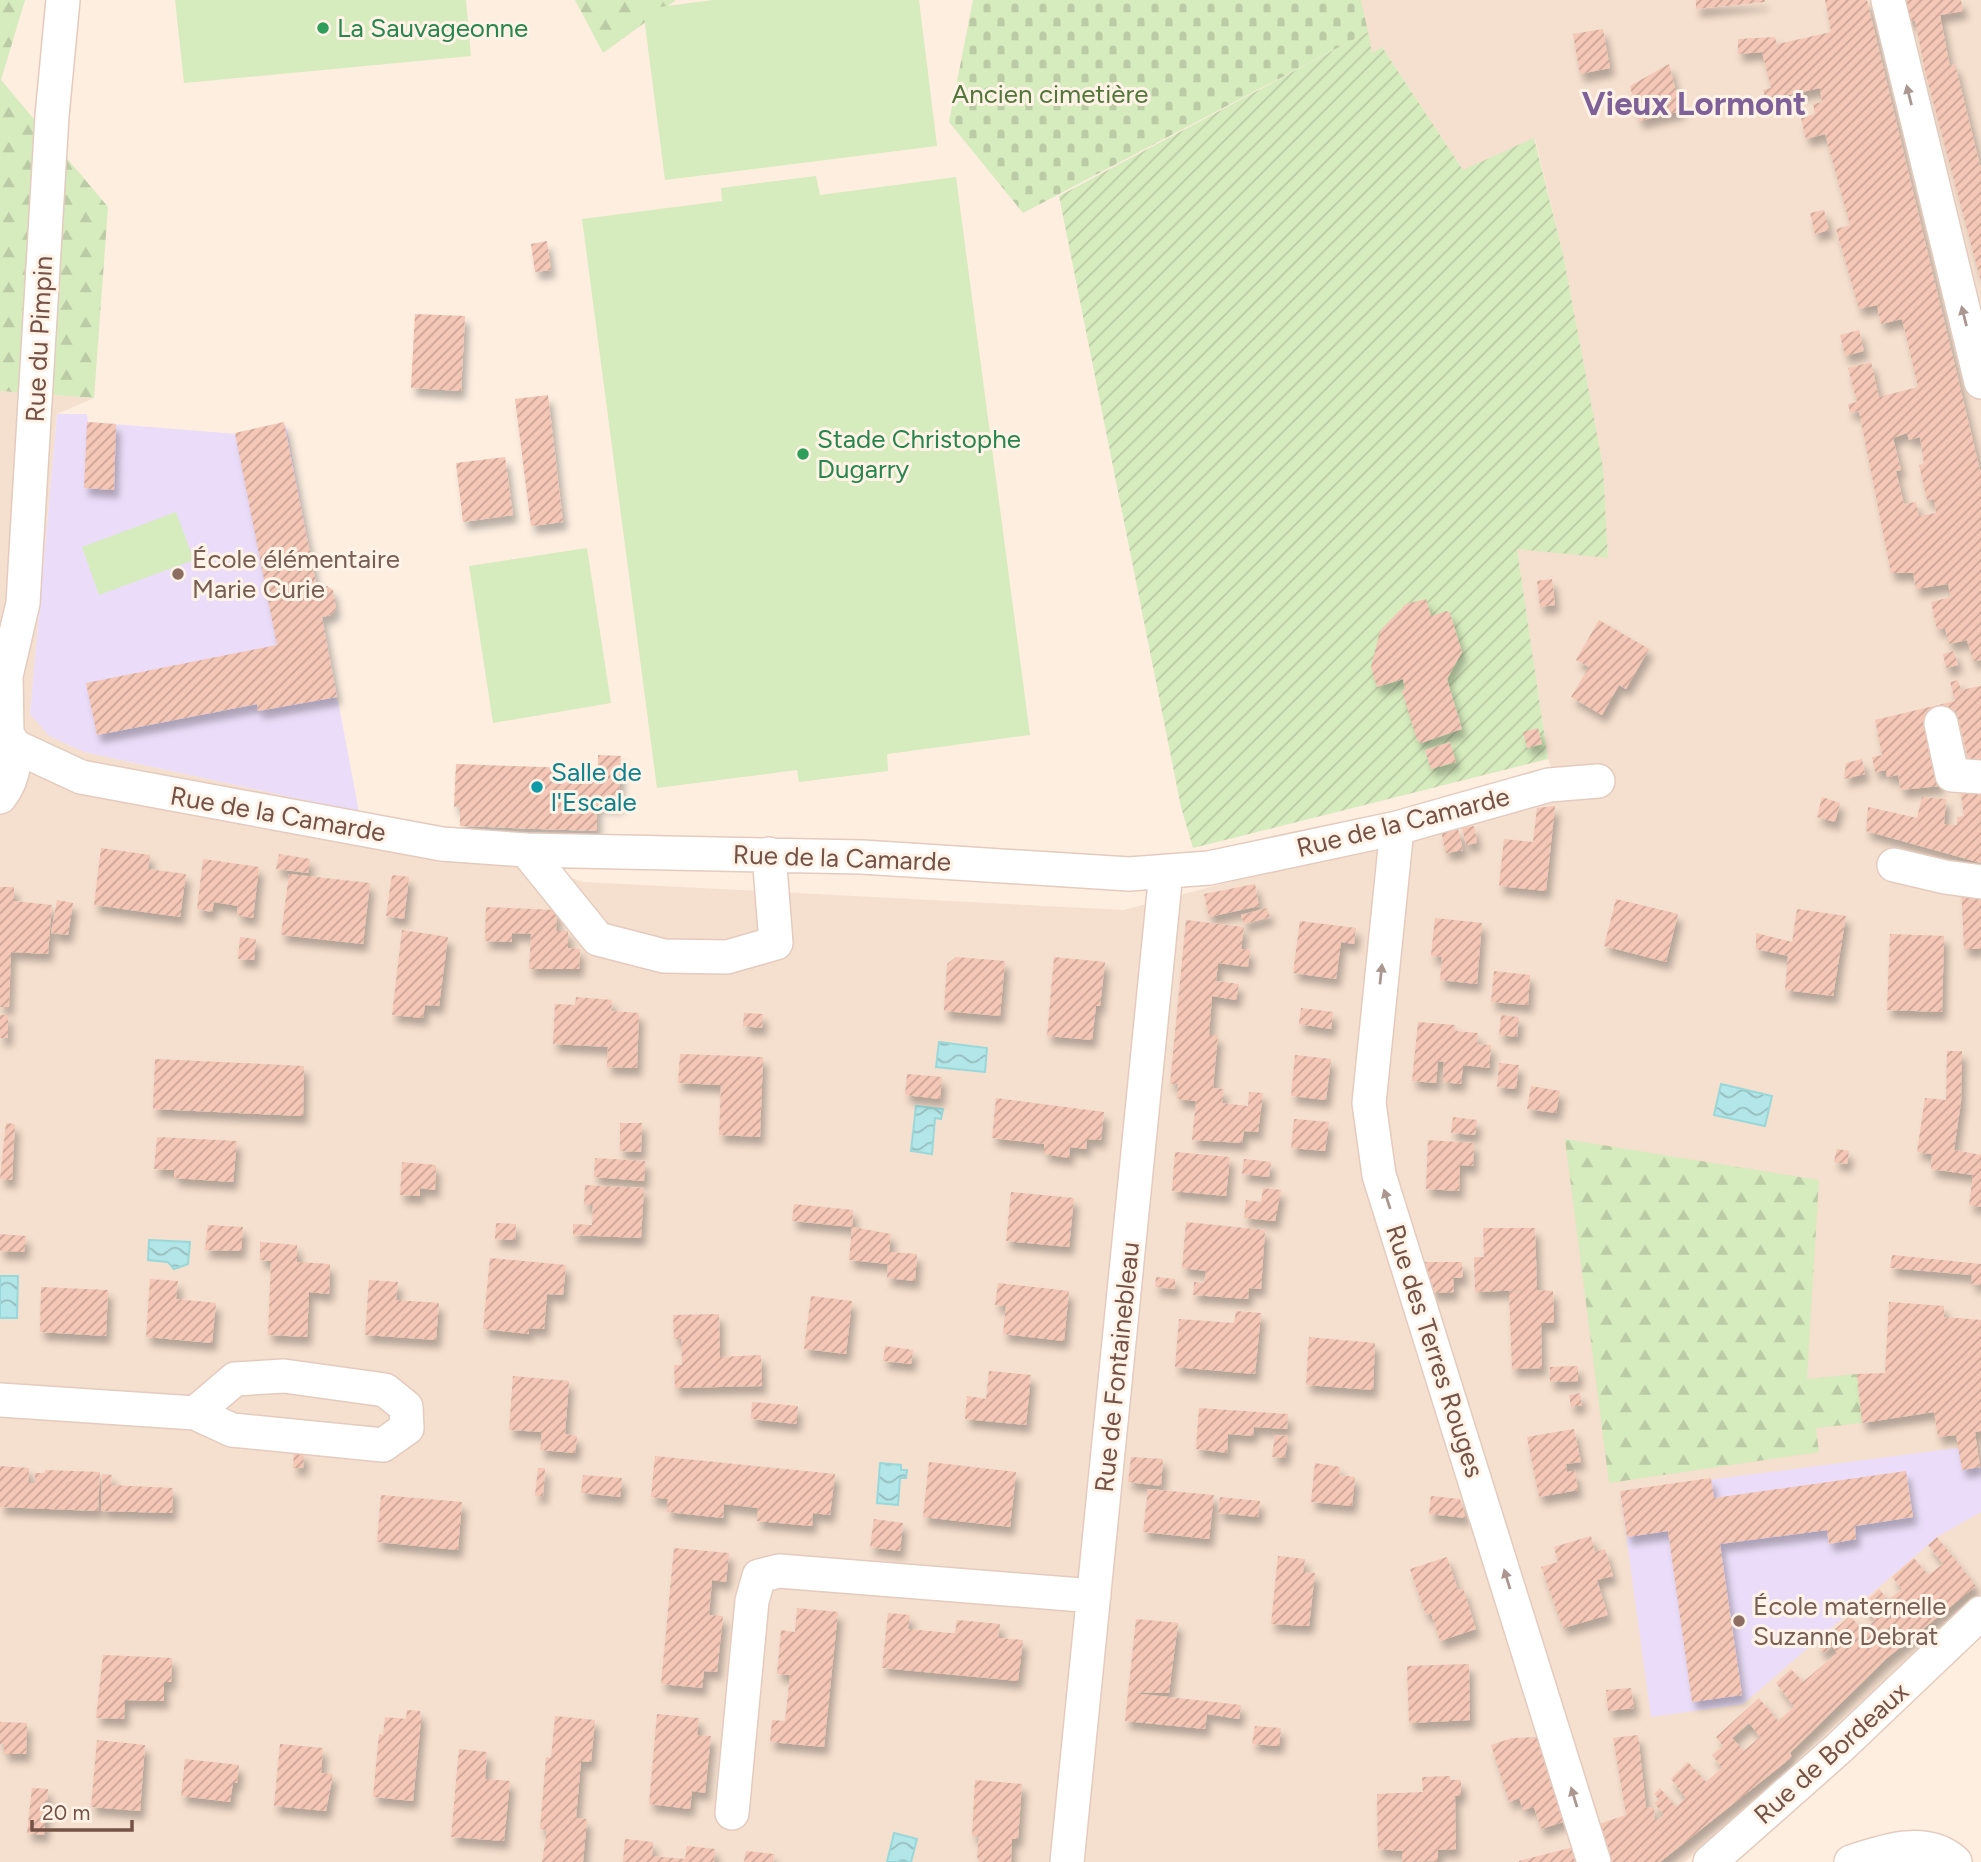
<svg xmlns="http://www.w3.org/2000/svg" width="1981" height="1862" viewBox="0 0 1981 1862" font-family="Figtree,sans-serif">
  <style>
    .residential { fill: #f5dfce }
    .education { fill: #ebddf9 }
    .forest { fill: url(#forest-firs) }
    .cemetery { fill: url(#cemetery-stones) }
    .garden { fill: url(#garden-furrows) }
    .pitch { fill: #d6ebbe }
    .water { fill: url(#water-waves); stroke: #99d8da; stroke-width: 2 }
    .building { fill: url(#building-hatch); fill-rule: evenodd; filter: url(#shadow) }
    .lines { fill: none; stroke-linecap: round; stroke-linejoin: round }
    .minor-casing { stroke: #e4cbbe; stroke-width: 36 }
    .minor { stroke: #fff; stroke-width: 33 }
    .oneway { fill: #ac9790 }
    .leisure-dot { fill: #2e9e5b; stroke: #fff3e7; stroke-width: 2.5 }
    .education-dot { fill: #8d6e63; stroke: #fff3e7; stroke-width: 2.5 }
    .culture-dot { fill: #0f9aa8; stroke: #fff3e7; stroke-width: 2.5 }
    .labels { text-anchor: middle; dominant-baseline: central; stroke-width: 6; stroke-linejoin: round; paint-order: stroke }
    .leisure-label { font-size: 26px; fill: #27864d; stroke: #fff3e7; text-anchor: start }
    .park-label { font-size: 26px; fill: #53763b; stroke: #fff3e7 }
    .street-label { font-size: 26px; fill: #755146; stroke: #fff3e7 }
    .education-label { font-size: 26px; fill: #785e54; stroke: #fff3e7; text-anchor: start }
    .culture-label { font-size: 26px; fill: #0d838f; stroke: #fff3e7; text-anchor: start }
    .district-label { font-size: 33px; font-weight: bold; fill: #7f6199; stroke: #fff3e7 }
  </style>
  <defs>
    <pattern id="forest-firs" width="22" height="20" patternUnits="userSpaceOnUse" patternTransform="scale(1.75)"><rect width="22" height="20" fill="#d6ebbe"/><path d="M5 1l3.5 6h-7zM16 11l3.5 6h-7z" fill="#bbcba5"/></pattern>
    <pattern id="cemetery-stones" width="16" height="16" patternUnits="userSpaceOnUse" patternTransform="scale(1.75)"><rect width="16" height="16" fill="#d6ebbe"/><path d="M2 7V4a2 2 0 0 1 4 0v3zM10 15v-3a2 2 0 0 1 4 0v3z" fill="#bbcba5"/></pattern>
    <pattern id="garden-furrows" width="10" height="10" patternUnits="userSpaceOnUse" patternTransform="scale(1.75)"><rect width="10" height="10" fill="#d6ebbe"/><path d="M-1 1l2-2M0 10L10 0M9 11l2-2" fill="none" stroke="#bbcba5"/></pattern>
    <pattern id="water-waves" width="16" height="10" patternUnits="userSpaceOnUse" patternTransform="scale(1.75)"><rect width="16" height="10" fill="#b3e6e8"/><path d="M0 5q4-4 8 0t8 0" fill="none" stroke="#96bdbe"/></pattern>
    <pattern id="building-hatch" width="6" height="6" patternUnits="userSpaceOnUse" patternTransform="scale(1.75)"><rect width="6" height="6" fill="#f4c7b6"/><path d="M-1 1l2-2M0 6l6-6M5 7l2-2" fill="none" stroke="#caa496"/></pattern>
    <filter id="shadow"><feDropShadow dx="4.5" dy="8" stdDeviation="3.5" flood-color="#0004"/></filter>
  </defs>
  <rect width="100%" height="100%" fill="#fdeee0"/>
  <path class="residential" d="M1361,0H1981V1593L1685,1862H0V391L94,398L57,414L30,714L49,736L84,752L359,812L584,882L1124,910L1561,793L1548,759L1517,549L1608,557L1603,466L1563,254L1535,139L1463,170L1382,47L1372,54Z"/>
  <path class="education" d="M57,414H87L88,422L237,434L286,425L359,812L84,752L49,736L30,714Z
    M1958,1448L1981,1467V1512L1937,1537L1743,1704L1651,1717L1620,1491Z"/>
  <path class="forest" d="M0,0H25L1,80L108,207L94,398L0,391Z
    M575,0H676L603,53Z
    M1565,1139L1819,1180L1807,1379L1857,1374L1862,1423L1816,1428L1819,1452L1609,1483Z"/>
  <path class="cemetery" d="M973,0H1361L1368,32L1023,213L949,122Z"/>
  <path class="garden" d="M1368,32L1372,53L1382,47L1463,170L1534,138L1563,254L1603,466L1608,558L1517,549L1548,759L1193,848L1181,807L1059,196Z"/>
  <path class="pitch" d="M175,0H466L471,56L184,83Z
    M714,0H919L937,146L665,180L643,9Z
    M816,176L820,195L956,177L1030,735L887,754L888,771L799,782L797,770L657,788L582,219L722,201L721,188Z
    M176,512L194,560L99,595L82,547Z
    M587,548L611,703L493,723L469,566Z"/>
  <path class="water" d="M939,1042L987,1048L985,1072L936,1067Z
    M1721,1084L1772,1096L1765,1126L1714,1115Z
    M916,1106L943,1109L941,1119L935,1118L932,1154L911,1151Z
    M149,1240L190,1242L188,1264L174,1269L168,1262L148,1260Z
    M0,1276H18L17,1318H0Z
    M880,1463L901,1465V1470H907L906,1478H900L898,1505L877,1503Z
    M894,1833L917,1839L911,1862H887Z"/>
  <path class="building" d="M1696,0H1765V2L1696,9Z
    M1825,0H1867L1981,474V660L1973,661L1967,640L1949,644L1945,628L1937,629L1931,602L1951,597L1948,584L1916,589L1913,573H1891L1859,411L1850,413L1848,404L1857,402L1848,368L1871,362L1879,397L1918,387L1902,319L1881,324L1877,305L1859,309L1836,229L1850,225L1825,134L1806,139L1801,118L1815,114L1813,104L1822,102L1820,88L1766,100L1763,90L1771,88L1762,52L1738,54V39L1775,37L1778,51V44L1831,32ZM1907,433L1909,440L1920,437L1924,464L1919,465L1927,500L1934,499L1936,513L1919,516L1916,502L1904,504L1896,471L1901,470L1893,438Z
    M1904,0H1961L1963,11L1940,15L1950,66L1955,64L1981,169V282L1925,71L1915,20L1908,22Z
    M1603,29L1610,68L1580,74L1573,34Z
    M1669,64L1681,111L1639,121L1630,86Z
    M1824,210L1829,230L1815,234L1810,213Z
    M547,241L551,270L535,272L531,244Z
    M415,314L465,316L461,391L411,388Z
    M1859,330L1864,351L1845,356L1840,335Z
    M548,395L563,522L531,526L515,399Z
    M87,422L116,424L114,490L84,488Z
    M284,422L317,588L327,586L333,590L336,609L331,615L322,617L337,697L258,711L257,704L97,735L86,683L277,645L235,433Z
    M505,457L513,515L463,522L456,463Z
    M1552,579L1555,605L1540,607L1537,581Z
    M1426,599L1431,616L1447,611L1450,613L1462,652L1447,679L1462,729L1421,743L1417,740L1402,691L1405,689L1403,679L1377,687L1371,667L1380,631L1406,604Z
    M1599,620L1649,649L1626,689L1619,685L1602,715L1571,697L1589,667L1576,660Z
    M1954,651L1958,665L1946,668L1943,654Z
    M1958,680L1961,690L1981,686V773L1972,774L1956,710L1925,718L1940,786L1901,790L1898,775L1887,777L1886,770L1875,772L1872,757L1882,755L1875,720L1955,701L1950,682Z
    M1538,728L1542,744L1527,748L1523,732Z
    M1450,742L1456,762L1431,769L1425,750Z
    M598,755L621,756L619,806L597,805V831L460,826V807H454L456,764L598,769Z
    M1862,759L1865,774L1844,779L1846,763Z
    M1959,780L1981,781V863L1866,831L1868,807L1917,818L1922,797L1946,799L1944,824L1957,825V817L1964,816Z
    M1822,797L1840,803L1835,822L1817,817Z
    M1555,806L1546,891L1499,886L1504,839L1533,842L1537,808Z
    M1474,826L1477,843L1466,845L1462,828Z
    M1458,829L1463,850L1446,853L1441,831Z
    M101,848L150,855L148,869L186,874L180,917L94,905Z
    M279,854L310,859L308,873L276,869Z
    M203,859L259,867L253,918L237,915L238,906L214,902L212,912L197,909Z
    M289,874L370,883L363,944L281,935Z
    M392,875L409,877L404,919L386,916Z
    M1255,884L1259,906L1209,917L1204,894Z
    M1961,884L1981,887V949H1964Z
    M0,887H14V901L52,905L48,954L11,952L9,1007H0Z
    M1616,899L1678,914L1666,962L1604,946Z
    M57,900L73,903L68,935L51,933Z
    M486,907L557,910L556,931H568V948L580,949L579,969H529L531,934L512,933V942L485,941Z
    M1267,908L1270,917L1244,924L1241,915Z
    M1797,909L1846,916L1833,996L1785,990L1788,956L1756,949V933L1792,942Z
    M1435,918L1482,923L1477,984L1440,980L1442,957L1431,956Z
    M1186,920L1244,927L1241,949L1250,950L1248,967L1218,963L1216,981L1239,984L1236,1000L1212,996L1209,1035H1218L1213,1088L1224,1089L1222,1103L1248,1106L1249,1092L1263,1093L1258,1132L1244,1131L1242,1143L1192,1140L1196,1101L1177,1099L1178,1084H1170Z
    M1300,921L1356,928L1354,944L1341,942L1336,979L1293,973Z
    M402,930L448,937L439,1006L425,1005L423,1018L392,1015Z
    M1890,934L1944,936L1942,1012L1887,1010Z
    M240,937L256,939L254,960L238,959Z
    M956,957L1005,961L1000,1016L944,1011L947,964Z
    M1054,957L1105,962L1100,1006H1096L1092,1040L1047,1036Z
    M1494,971L1530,975L1528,1005L1491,1002Z
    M576,997L612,1000L611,1011L639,1013L637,1068L607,1067L608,1047L553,1044L555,1004L575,1005Z
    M1301,1008L1333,1012L1331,1029L1299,1024Z
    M744,1013L763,1014L762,1028L743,1026Z
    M0,1015H8V1038H0Z
    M1501,1015L1519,1017L1517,1037L1499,1035Z
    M1418,1022L1455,1025V1031L1478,1033L1477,1044L1491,1045L1489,1068L1463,1065L1461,1084L1443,1082L1444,1062L1438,1061L1436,1083L1412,1081Z
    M1947,1051H1962L1961,1102L1954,1150L1981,1155V1207L1969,1205L1973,1175L1931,1169L1932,1154L1917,1152L1925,1098L1946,1100Z
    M680,1054L763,1057L760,1137L719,1135L721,1085L678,1083Z
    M1295,1055L1331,1059L1326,1100L1291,1096Z
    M155,1059L304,1066L303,1116L153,1109Z
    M1499,1063L1519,1065L1516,1089L1497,1087Z
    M907,1074L942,1077L940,1099L905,1095Z
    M1531,1086L1560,1091L1556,1113L1527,1109Z
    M996,1098L1104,1112L1101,1140L1087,1139L1086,1149L1070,1147L1069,1158L1044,1154V1144L992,1138Z
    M1453,1117L1477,1120L1475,1135L1451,1133Z
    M1294,1119L1329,1122L1325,1151L1291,1148Z
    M6,1123L15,1124L12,1180L0,1179Z
    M620,1123H642L641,1152L620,1151Z
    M157,1137L237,1141L233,1182L174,1178V1170L154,1169Z
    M1428,1140L1474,1143L1473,1166L1460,1165L1459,1191L1426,1189Z
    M1837,1149L1849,1151L1847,1164L1834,1162Z
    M1175,1152L1230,1157L1226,1196L1172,1191Z
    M595,1158L645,1161L644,1181L594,1177Z
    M1244,1159L1271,1162L1269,1177L1242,1174Z
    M402,1162L436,1165L435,1190L420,1188V1196L400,1195Z
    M585,1185L644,1188L641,1238L573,1235V1224L592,1225L593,1205H584Z
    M1263,1188L1281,1190L1275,1221L1244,1218L1246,1200L1261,1202Z
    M1011,1192L1074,1198L1069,1247L1006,1241Z
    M794,1204L853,1210L852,1227L792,1221Z
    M1186,1222L1265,1230L1261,1289L1249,1288L1248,1299L1193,1295L1194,1282L1204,1283L1206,1271L1182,1268Z
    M496,1223L516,1224L515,1240L495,1239Z
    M208,1225L243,1227L241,1251L205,1250Z
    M852,1227L891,1234L889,1252L917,1254L915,1281L887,1278L888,1264L849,1260Z
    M1483,1228H1535L1537,1290L1553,1291L1554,1323H1541L1542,1368L1512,1369L1509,1292L1524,1290L1475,1292L1474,1257H1484Z
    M0,1234L26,1236L24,1252L0,1251Z
    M260,1242L297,1245V1262L330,1264L329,1294L309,1292L307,1337L268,1335L271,1261L260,1260Z
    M1892,1255L1981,1264V1285L1971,1284L1972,1275L1890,1268Z
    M490,1258L566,1265L563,1295L547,1294L544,1329L529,1328V1334L483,1329Z
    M1424,1262H1462L1463,1278H1453L1454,1292L1432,1293Z
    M1156,1277L1175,1279V1289L1155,1287Z
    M150,1279L178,1281L176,1299L216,1303L212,1343L146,1337Z
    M369,1280L398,1282L396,1300L439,1303L436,1340L365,1335Z
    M998,1283L1069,1291L1064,1341L1003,1334L1006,1306L995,1305Z
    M41,1287L108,1290L106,1336L40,1332Z
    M811,1296L852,1301L846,1354L804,1349Z
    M1889,1302L1944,1306V1317L1981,1320V1431L1975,1432L1980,1467L1962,1470L1956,1435L1938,1437L1934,1412L1862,1423L1857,1374L1885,1373Z
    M1236,1311L1261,1313L1255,1374L1175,1367L1179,1319L1234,1323Z
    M719,1314L720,1357L761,1355L762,1386L675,1388L674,1365H682L681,1339H674L673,1315Z
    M1309,1337L1375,1343L1373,1390L1306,1385Z
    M885,1346L913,1350L911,1364L883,1361Z
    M1578,1366V1381L1550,1382V1367Z
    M989,1371L1031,1375L1026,1425L965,1419L967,1396L986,1399Z
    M513,1376L569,1381L565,1434L577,1436L575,1453L540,1450L542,1432L509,1430Z
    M1580,1393L1582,1405L1571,1407L1569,1395Z
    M752,1402L798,1406L796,1424L751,1419Z
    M1199,1408L1288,1414L1287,1429L1254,1427L1253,1436L1228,1434L1227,1453L1196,1449Z
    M1574,1429L1581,1462L1566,1464L1567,1472L1575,1471L1578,1490L1539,1497L1527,1437Z
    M1275,1435L1288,1436L1285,1458L1272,1457Z
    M294,1452L304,1453L303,1468H293Z
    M655,1456L835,1474L830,1515L813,1513L812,1526L757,1521L758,1508L724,1504L723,1518L667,1512L668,1499L651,1497Z
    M1131,1457L1163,1459L1161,1486L1128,1482Z
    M929,1462L1016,1472L1010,1527L923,1517Z
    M1315,1463L1340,1467L1339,1475L1355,1477L1352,1506L1311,1502Z
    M0,1466L29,1468L28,1483H35V1473H45V1470L100,1472L98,1511L0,1507Z
    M538,1468H545L543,1496H535Z
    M1906,1471L1913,1517L1855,1526L1856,1539L1829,1544L1827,1530L1720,1544L1742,1695L1692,1702L1668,1531L1627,1537L1620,1491L1711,1478L1714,1498Z
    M102,1474L112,1475L111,1485L173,1488L172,1513L101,1511Z
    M583,1475L622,1478L620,1497L581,1493Z
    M1148,1489L1214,1495L1209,1539L1143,1532Z
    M381,1495L462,1502L458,1550L377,1542Z
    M1431,1496L1460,1499L1466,1518L1429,1514Z
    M1220,1497L1260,1501L1258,1517L1218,1513Z
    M874,1519L903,1523L900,1551L870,1547Z
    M1591,1536L1595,1552L1605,1549L1613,1576L1597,1580L1608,1615L1563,1628L1541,1567L1558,1562L1554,1547Z
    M1937,1537L1976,1586L1887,1658L1790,1753L1792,1757L1660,1862H1608L1593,1826L1626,1815L1613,1738L1638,1735L1646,1808L1654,1807L1655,1822L1664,1815L1654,1803L1659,1800L1654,1794L1660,1788L1676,1807L1686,1798L1671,1779L1688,1762L1706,1782L1722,1768L1712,1755L1723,1746L1716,1737L1759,1698L1778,1721L1794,1707L1776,1683L1791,1669L1803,1682L1837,1653L1832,1646L1824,1653L1817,1645L1850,1616L1863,1630L1875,1620L1862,1605L1879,1589L1888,1600L1902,1589L1892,1577L1914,1558L1928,1575L1943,1564L1928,1545ZM1749,1723L1760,1737L1744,1751L1732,1738Z
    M674,1548L729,1553L726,1582L712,1580L709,1615L723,1616L717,1672L704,1671L702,1688L661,1684Z
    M1278,1556L1305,1559L1303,1572L1315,1573L1309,1626L1271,1624Z
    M1447,1557L1458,1590L1463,1588L1476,1629L1440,1641L1431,1613L1426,1615L1410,1569Z
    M797,1608L838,1612L824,1747L770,1742L772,1720L785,1721L790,1675L777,1674L781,1630L795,1632Z
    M888,1613L910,1615L908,1629L949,1633H955L957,1620L1000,1624L998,1638L1023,1640L1018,1681L882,1668Z
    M1136,1619L1178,1623L1169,1693H1132L1241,1705L1239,1719L1207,1714L1205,1729L1125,1721Z
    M103,1655L172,1658L171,1682H164V1701L125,1700L124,1719L96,1718Z
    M1469,1664L1470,1720L1409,1723L1407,1666Z
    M1631,1688L1634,1708L1608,1711L1606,1690Z
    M407,1710L420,1711L421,1720L413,1801L373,1797L379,1734L383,1735L385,1717L406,1719Z
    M657,1714L699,1718L697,1735L711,1736L705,1793L692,1791L690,1809L649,1804Z
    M555,1716L595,1720L591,1762L581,1761L576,1818L587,1819L583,1862H542L547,1830L540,1829L546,1757L551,1758Z
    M0,1722L27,1723L26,1754H4V1744H0Z
    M1255,1726L1281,1728L1279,1746L1252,1744Z
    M1538,1737L1566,1821L1541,1829L1534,1807L1523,1810L1519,1798L1509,1802L1491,1745L1512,1738Z
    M97,1740L145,1745L140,1811L91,1807Z
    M280,1744L323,1748L321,1773L333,1774L326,1811L274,1806Z
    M459,1749L487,1752L485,1779L510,1781L504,1841L451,1837Z
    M185,1759L239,1765L237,1783H233L230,1802L181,1796Z
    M1450,1776V1780H1461V1796H1455L1456,1849L1438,1850V1861L1402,1862V1851L1378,1849L1377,1794L1423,1792L1422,1777Z
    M975,1780L1022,1784L1018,1839H1012L1011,1862H980L977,1857L979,1836H972Z
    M32,1788L48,1789L44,1835L27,1833Z
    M625,1839L653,1842L652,1856L685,1859L687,1846L715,1849L714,1862H623Z
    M1574,1847L1578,1862H1519V1861Z
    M746,1851L774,1854L773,1862H744Z"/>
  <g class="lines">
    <g class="minor-casing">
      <path id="minor" d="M1888,0L1981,382
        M1941,723L1952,775L1981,777
        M7,733L6,676L23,603L52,116L63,0
        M12,745L81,777L442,844L526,850L862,857L1129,874L1209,868L1397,828L1549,785L1598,781
        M0,797C13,781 23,746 3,730
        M1397,828L1369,1103L1379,1175L1594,1862
        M526,850L598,939L664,956L727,957L776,943L769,854
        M1894,865L1945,877L1981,882
        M0,1400L195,1413L232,1430L383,1445L407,1428L406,1407L385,1390L284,1376L235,1379L195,1413
        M732,1813L752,1601L759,1576L779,1571L1094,1596
        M1067,1862L1166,872
        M1710,1862L1839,1748L1981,1613
        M1851,1862C1884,1851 1926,1836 1955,1862"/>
    </g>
    <use href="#minor" class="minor"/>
  </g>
  <defs><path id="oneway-solid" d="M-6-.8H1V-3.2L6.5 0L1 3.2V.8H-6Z" transform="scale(1.75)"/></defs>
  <g class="oneway">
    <use href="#oneway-solid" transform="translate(1909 95) rotate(-104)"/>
    <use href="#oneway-solid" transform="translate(1964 316) rotate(-104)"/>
    <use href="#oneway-solid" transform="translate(1381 974) rotate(-84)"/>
    <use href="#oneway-solid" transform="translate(1387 1199) rotate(-108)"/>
    <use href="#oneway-solid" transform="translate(1507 1579) rotate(-107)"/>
    <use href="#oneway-solid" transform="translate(1574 1797) rotate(-107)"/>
  </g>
  <g class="leisure-dot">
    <circle cx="323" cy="28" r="7"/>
    <circle cx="803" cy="454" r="7"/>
  </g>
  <g class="education-dot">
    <circle cx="178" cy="574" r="7"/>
    <circle cx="1739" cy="1621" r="7"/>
  </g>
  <circle class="culture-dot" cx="537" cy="787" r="7"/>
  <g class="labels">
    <g class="leisure-label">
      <text x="337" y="28">La Sauvageonne</text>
      <text x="817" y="439">Stade Christophe<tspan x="817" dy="30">Dugarry</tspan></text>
    </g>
    <g class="park-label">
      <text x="1050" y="94">Ancien cimetière</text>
    </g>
    <g class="street-label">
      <text transform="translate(39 339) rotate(-87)">Rue du Pimpin</text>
      <text transform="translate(278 814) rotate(10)">Rue de la Camarde</text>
      <text transform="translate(1403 822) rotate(-14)">Rue de la Camarde</text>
      <text transform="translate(842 858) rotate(2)">Rue de la Camarde</text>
      <text transform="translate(1435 1351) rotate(72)">Rue des Terres Rouges</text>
      <text transform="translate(1117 1367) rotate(-84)">Rue de Fontainebleau</text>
      <text transform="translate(1831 1753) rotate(-42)">Rue de Bordeaux</text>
    </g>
    <g class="education-label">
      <text x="192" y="559">École élémentaire<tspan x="192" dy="30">Marie Curie</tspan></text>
      <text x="1753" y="1606">École maternelle<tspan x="1753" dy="30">Suzanne Debrat</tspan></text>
    </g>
    <g class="culture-label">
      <text x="551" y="772">Salle de<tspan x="551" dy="30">l'Escale</tspan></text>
    </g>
    <g class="district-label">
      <text x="1694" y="103">Vieux Lormont</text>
    </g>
  </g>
  <path d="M32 1820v10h100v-10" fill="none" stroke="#755146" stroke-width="3.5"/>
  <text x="42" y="1820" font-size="21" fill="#755146" stroke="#fff3e7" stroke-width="5" paint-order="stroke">20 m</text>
</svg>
